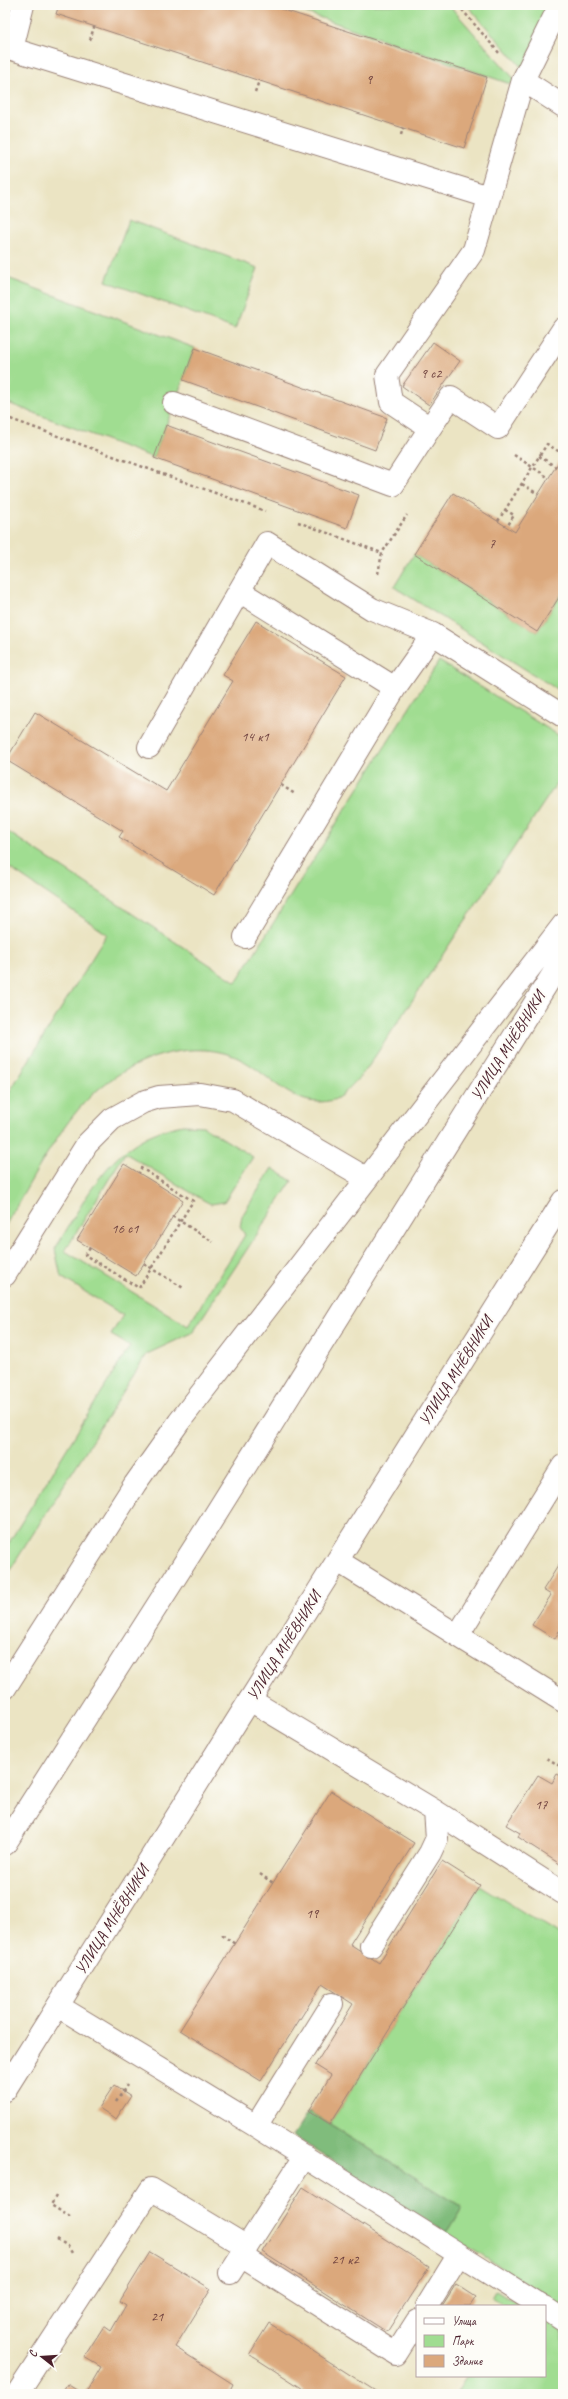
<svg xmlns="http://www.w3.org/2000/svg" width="568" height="2399" viewBox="0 0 568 2399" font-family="Caveat,sans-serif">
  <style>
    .green { fill: #a0dd91; stroke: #757e5e }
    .forest { fill: #80bc7b; stroke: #656e53 }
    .building { fill: #dba87c }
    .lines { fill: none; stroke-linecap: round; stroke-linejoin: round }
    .minor-casing { stroke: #9a8277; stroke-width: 24 }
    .major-casing { stroke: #9a8277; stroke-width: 24 }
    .path { stroke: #9a8277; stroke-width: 2.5; stroke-dasharray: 3 3; stroke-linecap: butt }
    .minor { stroke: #fff; stroke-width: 22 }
    .major { stroke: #fff; stroke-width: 22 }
    .labels { text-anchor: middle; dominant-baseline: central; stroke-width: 4; stroke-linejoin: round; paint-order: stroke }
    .number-label { font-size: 14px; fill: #6e413f }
    .street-label { font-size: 16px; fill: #4a1f2b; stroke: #fdfcf7 }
  </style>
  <rect width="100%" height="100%" fill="#fdfcf7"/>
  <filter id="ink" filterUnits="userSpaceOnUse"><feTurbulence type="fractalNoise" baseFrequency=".025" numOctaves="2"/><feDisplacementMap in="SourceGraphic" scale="8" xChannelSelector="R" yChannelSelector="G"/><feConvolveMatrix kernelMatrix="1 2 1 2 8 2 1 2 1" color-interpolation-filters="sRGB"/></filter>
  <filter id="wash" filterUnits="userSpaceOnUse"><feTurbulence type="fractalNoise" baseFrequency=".012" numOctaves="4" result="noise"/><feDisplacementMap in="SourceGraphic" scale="16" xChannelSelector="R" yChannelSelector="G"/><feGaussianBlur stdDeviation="0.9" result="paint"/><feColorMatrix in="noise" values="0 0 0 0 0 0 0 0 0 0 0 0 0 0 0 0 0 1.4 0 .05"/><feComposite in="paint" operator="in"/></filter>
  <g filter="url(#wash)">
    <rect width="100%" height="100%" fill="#ebe4c3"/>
    <path class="green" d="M284,5H449L517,82L516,86Z
      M467,5H552L523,69Z
      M129,220L258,268L235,329L106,281Z
      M5,277L195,348L154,458L5,402Z
      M414,554L537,632L563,591V693L394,587Z
      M439,661L563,738V774L366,1070C359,1077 342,1098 333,1100C293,1111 270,1073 238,1058C190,1036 127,1061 91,1096C58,1127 29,1186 5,1226V1099L107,934L5,865V830L236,982Z
      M183,1125L203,1126L253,1157L224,1202L211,1204L205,1201L125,1153L65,1251L188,1326L245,1235L240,1227L242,1216L272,1168L292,1181L192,1333L147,1354L5,1578V1549L130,1346L111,1335L123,1315L61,1277L55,1249C89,1194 112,1137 183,1125Z
      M480,1885L563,1937V2307L446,2233L462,2207L330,2124Z
      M496,2290L522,2306H506L492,2297Z
      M545,2320L563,2331V2394H456L467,2376H545Z"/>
    <path class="forest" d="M309,2111L462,2207L446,2233L293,2136Z"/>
    <g id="blocks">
      <path class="building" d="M59,5H269L487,77L464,148L56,14Z
        M433,342L460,361L429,405L402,386Z
        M195,348L387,418L375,450L183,380Z
        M166,425L359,495L347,528L154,458Z
        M563,455V591L537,632L414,554L453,493L515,532Z
        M256,621L346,676L214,895L119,837L123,831L6,760L35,712L166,791L233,681L223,675Z
        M124,1164L183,1200L136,1276L77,1240Z
        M563,1558V1633L559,1631L555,1639L532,1625L551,1595L543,1590Z
        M557,1774L563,1777V1866L518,1837L520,1833L506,1825L538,1775L552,1783Z
        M331,1791L414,1843L350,1944L379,1963L442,1861L480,1885L330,2124L309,2111L331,2075L315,2065L353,2004L322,1984L261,2081L180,2030Z
        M114,2085L131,2096L116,2119L99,2108Z
        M303,2187L429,2267L387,2332L262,2252Z
        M150,2252L211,2289L175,2347L233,2384L228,2394H85L101,2367L84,2357L104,2326L111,2331L126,2305L120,2301Z
        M456,2284L476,2297L470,2306H442Z
        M269,2323L380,2394H311L255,2358L249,2355Z
        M67,2384L83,2394H61Z"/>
    </g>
  </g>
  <g filter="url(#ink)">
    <use href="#blocks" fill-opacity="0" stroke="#9a8277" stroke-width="1"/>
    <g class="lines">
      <g class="minor-casing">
        <path id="minor" d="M23,5L12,49L489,197
          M523,80L563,106
          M174,403L393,485L430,428L391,402L387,375L474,250L523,80L560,5
          M430,428L451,397L498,428L563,329
          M239,591L395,688
          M149,747L267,543L372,609L433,634L563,716
          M245,937L395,688L433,634
          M5,1275L87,1144L112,1119L143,1102L159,1097L200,1094L233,1100L366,1178
          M338,1561L563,1701
          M458,1635L563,1466
          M250,1700L435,1811L437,1838L430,1853L371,1946
          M435,1811L563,1893
          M58,2006L256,2126L541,2306
          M256,2126L332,2004
          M241,2256L396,2354L417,2321
          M230,2273L305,2156
          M427,2306L459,2254
          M545,2308L563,2320
          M17,2394L151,2189L247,2247"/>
      </g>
      <g class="major-casing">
        <path id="major" d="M5,1688L135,1484L179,1422L563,925
          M5,1844L208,1526L563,958
          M5,2090L563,1201"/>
      </g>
      <path class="path" d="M458,5L500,54
        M90,40L94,27
        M255,92L259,81
        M401,135L403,128
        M5,417L265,511
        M514,455L549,478
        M539,456L556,467
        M522,484L538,494
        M505,510L514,515L507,527
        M498,521L547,444L563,454
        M298,522L382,553
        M378,574L382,553L407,515
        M281,785L295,794
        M172,1216L213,1242
        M90,1248L85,1255L139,1288L193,1201L141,1168L139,1173
        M144,1264L185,1289
        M547,1758L563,1768
        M260,1874L273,1883
        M222,1935L235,1944
        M116,2102L127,2085
        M56,2196L51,2205L70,2217
        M57,2239L68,2246L72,2253"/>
      <use href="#minor" class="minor"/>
      <use href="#major" class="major"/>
    </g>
  </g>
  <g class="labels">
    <g class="number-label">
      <text x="369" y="79">9</text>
      <text x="431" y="373">9 с2</text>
      <text x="492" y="543">7</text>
      <text x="255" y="736">14 к1</text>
      <text x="125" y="1228">16 с1</text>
      <text x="541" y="1804">17</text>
      <text x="312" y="1913">19</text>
      <text x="345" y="2259">21 к2</text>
      <text x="157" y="2316">21</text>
    </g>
    <g class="street-label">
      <text transform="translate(508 1046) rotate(-58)">УЛИЦА МНЁВНИКИ</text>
      <text transform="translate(456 1371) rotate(-58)">УЛИЦА МНЁВНИКИ</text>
      <text transform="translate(284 1646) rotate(-58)">УЛИЦА МНЁВНИКИ</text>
      <text transform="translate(112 1920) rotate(-58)">УЛИЦА МНЁВНИКИ</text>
    </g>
  </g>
  <rect width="568" height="2399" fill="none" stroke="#fdfcf7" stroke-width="20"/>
  <rect x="416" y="2305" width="130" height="72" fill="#fdfcf7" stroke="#b5a4a5"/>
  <rect x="424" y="2318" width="20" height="6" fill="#ffffff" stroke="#b5a4a5"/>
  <text x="452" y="2325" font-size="12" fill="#4a1f2b">Улица</text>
  <rect x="424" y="2335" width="20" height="12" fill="#a0dd91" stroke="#b5a4a5"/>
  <text x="452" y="2345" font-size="12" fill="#4a1f2b">Парк</text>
  <rect x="424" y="2355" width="20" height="12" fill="#dba87c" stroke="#b5a4a5"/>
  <text x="452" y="2365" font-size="12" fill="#4a1f2b">Здание</text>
  <g transform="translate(42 2357) rotate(287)" stroke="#fdfcf7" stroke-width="3" paint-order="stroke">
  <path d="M0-3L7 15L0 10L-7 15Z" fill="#4a1f2b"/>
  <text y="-6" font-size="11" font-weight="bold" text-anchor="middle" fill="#4a1f2b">С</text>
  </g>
</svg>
